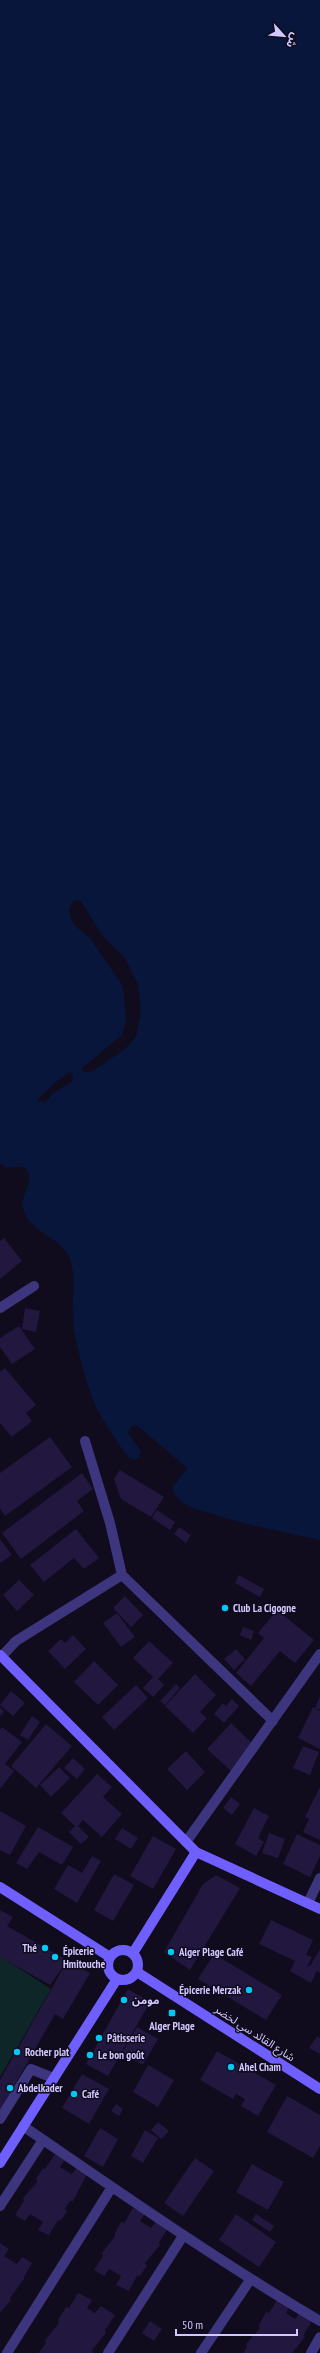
<svg xmlns="http://www.w3.org/2000/svg" width="320" height="2353" viewBox="0 0 320 2353" font-family="'PT Sans Narrow','Noto Sans Arabic',sans-serif">
  <style>
    .green { fill: #0e2627 }
    .water { fill: #07163a }
    .pier { fill: #100b1d }
    .building { fill: #22173f }
    .lines { fill: none; stroke-linecap: round; stroke-linejoin: round }
    .street { stroke: #3d357e; stroke-width: 10 }
    .secondary { stroke: #6f5fff; stroke-width: 10 }
    .poi-dot { fill: #00c8f3; stroke: #100b1d; stroke-width: 1.5 }
    .labels { text-anchor: middle; dominant-baseline: central; stroke-width: 3; stroke-linejoin: round; paint-order: stroke }
    .poi-label { font-size: 11px; font-weight: bold; fill: #d2c8ff; stroke: #100b1d; text-anchor: start }
    .street-label { font-size: 11px; fill: #d2c8ff; stroke: #100b1d }
  </style>
  <rect width="100%" height="100%" fill="#100b1d"/>
  <path class="green" d="M0,1956L51,1989L0,2077Z"/>
  <path class="water" d="M0,0H320V1540L250,1525L195,1509L183,1503L176,1496L172,1488L187,1468L139,1427L134,1425L130,1428L128,1433L141,1451L139,1458L134,1460L128,1457C117,1442 106,1426 97,1409C87,1387 76,1346 73,1322C71,1300 77,1279 70,1259C61,1236 30,1234 23,1209C19,1193 38,1181 24,1167C13,1166 9,1171 0,1164Z"/>
  <path class="pier" d="M75,900L81,901L102,935L125,958L138,985L141,1011L136,1037L125,1049L91,1072H84L81,1069L122,1035L126,1022L125,1006L123,986L90,938L74,925L69,911L71,904Z
    M70,1072L73,1075V1081L52,1094L45,1103L37,1100L53,1084Z"/>
  <path class="building" d="M4,1238L22,1261L0,1279V1241Z
    M25,1308L40,1311L36,1332L22,1329Z
    M19,1326L35,1349L12,1364L0,1347V1338Z
    M5,1368L36,1405L26,1413L32,1421L12,1437L0,1423V1372Z
    M50,1437L72,1467L5,1516L0,1509V1473Z
    M120,1470L164,1497L151,1517L121,1499L114,1479Z
    M82,1473L93,1489L77,1501L84,1511L21,1559L2,1533Z
    M157,1510L175,1522L170,1530L152,1518Z
    M179,1527L191,1535L186,1543L174,1534Z
    M76,1529L99,1558L84,1569L74,1558L44,1582L30,1565Z
    M0,1539L12,1555L0,1563Z
    M239,1575L264,1589L260,1597L235,1583Z
    M19,1580L34,1595L17,1611L3,1595Z
    M125,1596L143,1615L131,1627L113,1608Z
    M277,1610L314,1640L295,1663L280,1651L251,1686L236,1673L264,1638L258,1633Z
    M117,1613L135,1637L121,1647L103,1623Z
    M243,1627L254,1631L251,1640L240,1635Z
    M73,1635L86,1649L65,1669L48,1651L61,1639L65,1643Z
    M149,1641L173,1663L158,1679L164,1685L153,1697L143,1688L153,1677L133,1658Z
    M236,1649L245,1659L234,1670L224,1659Z
    M94,1661L118,1685L98,1705L74,1682Z
    M195,1674L216,1695L200,1712L207,1718L193,1733L165,1706Z
    M176,1684L180,1688L165,1705L160,1701Z
    M136,1685L148,1698L114,1730L102,1717Z
    M11,1691L25,1703L13,1716L0,1705Z
    M320,1696V1710L315,1708Z
    M232,1699L239,1706L224,1723L214,1714L223,1703L226,1706Z
    M0,1707L4,1712L0,1716Z
    M313,1707L320,1711V1749L298,1738Z
    M32,1716L40,1722L28,1740L20,1735Z
    M231,1723L254,1745L231,1771L207,1749Z
    M46,1724L72,1746L36,1788L11,1766Z
    M2,1727L22,1742L5,1764L14,1771L0,1789V1730Z
    M303,1746L319,1752L310,1775L293,1768Z
    M186,1751L205,1772L187,1790L167,1769Z
    M73,1758L85,1769L77,1779L64,1768Z
    M59,1767L70,1778L51,1797L40,1785Z
    M97,1774L112,1787L103,1797L122,1814L102,1837L83,1820L78,1826L89,1837L81,1844L69,1832L75,1826L61,1813Z
    M320,1787V1840L303,1832L309,1819L305,1817Z
    M231,1797L240,1804L232,1815L223,1808Z
    M254,1808L269,1816L258,1838L264,1842L256,1856L235,1844Z
    M0,1811L26,1826L10,1855L0,1850Z
    M38,1827L73,1847L62,1865L39,1852L27,1869L16,1863Z
    M122,1828L138,1838L131,1849L115,1839Z
    M269,1833L285,1839L278,1858L262,1853Z
    M297,1834L320,1845V1856L310,1877L283,1864Z
    M153,1836L176,1849L153,1889L130,1876Z
    M92,1856L101,1861L77,1903L54,1889L68,1865L82,1873Z
    M114,1874L134,1885L113,1921L94,1910Z
    M216,1875L240,1888L190,1970L164,1952L203,1884Z
    M0,1910L13,1917L7,1926L90,1973L63,2019L55,2014L0,2111V2080L66,1963L50,1985L0,1957Z
    M271,1920L313,1940L306,1955L312,1957L306,1969L309,1965L310,1966L320,1949V1973L317,1971L311,1983L290,1971L295,1961L259,1944Z
    M214,1954L282,1995L266,2020L198,1979Z
    M128,1989L150,2002L108,2076L86,2064Z
    M137,2027L158,2039L143,2065L122,2053Z
    M317,2036L320,2038V2054L309,2048Z
    M217,2051L276,2085L258,2116L241,2106L245,2099L236,2094L233,2099L200,2080Z
    M148,2065L174,2080L158,2107L133,2092Z
    M82,2074L109,2089L89,2124L62,2108Z
    M287,2096L320,2115V2146L313,2158L267,2132Z
    M116,2104L123,2109L119,2116L111,2111Z
    M158,2122L169,2131L161,2139L151,2130Z
    M100,2128L118,2139L103,2167L84,2156Z
    M145,2130L158,2138L143,2163L131,2156Z
    M55,2154L65,2160L60,2167L72,2174L77,2167L87,2174L73,2201H70L65,2209L67,2212L60,2221L58,2220L49,2235L38,2230L43,2222L30,2214L25,2221L15,2215L24,2201L23,2198L37,2182L36,2179L43,2168L45,2169Z
    M195,2158L214,2171L183,2216L164,2203Z
    M252,2164L284,2182L268,2210L236,2192Z
    M133,2208L145,2214L140,2221L151,2228L156,2221L168,2228L159,2243L160,2245L145,2263L147,2266L140,2276H137L129,2291L116,2285L121,2276L109,2269L104,2276L94,2270L103,2256L102,2253L115,2236V2233L121,2222L124,2223Z
    M236,2214L276,2242L259,2267L219,2240Z
    M256,2214L274,2226L270,2232L252,2220Z
    M0,2243L9,2249L4,2256L17,2264L22,2257L32,2263L24,2277V2279L10,2298L11,2300L0,2313Z
    M78,2293L92,2300L87,2308L95,2313L101,2306L115,2315L105,2330L106,2333L92,2350L93,2353H39L46,2343L45,2340L59,2323L58,2320L66,2307L69,2308Z
    M278,2298L290,2305L286,2313L295,2319L301,2311L313,2320L304,2334L305,2337L292,2353H243L247,2347L246,2344L260,2328L259,2325L266,2312L269,2313Z
    M150,2321L162,2329L154,2341L142,2333Z"/>
  <g class="lines">
    <path class="street" d="M0,1308L34,1286
      M85,1441L110,1523L122,1575L273,1721
      M1,1657L16,1641L122,1575
      M186,1842L320,1654
      M308,1903L320,1878
      M0,2119L31,2069L53,2078
      M23,2126C121,2193 218,2261 320,2321
      M0,2206L43,2140
      M7,2353L112,2187
      M108,2353L183,2236
      M201,2353L250,2280
      M311,2353L320,2337"/>
    <path class="secondary" d="M0,1655L196,1852L320,1909
      M0,1887L110,1957
      M108 1965a15 15 0 1 1 30 0a15 15 0 1 1-30 0Z
      M133,1953L196,1852
      M137,1972L320,2089
      M0,2163L117,1979"/>
  </g>
  <g class="poi-dot">
    <circle cx="225" cy="1608" r="4"/>
    <circle cx="45" cy="1948" r="4"/>
    <circle cx="171" cy="1952" r="4"/>
    <circle cx="55" cy="1957" r="4"/>
    <circle cx="249" cy="1990" r="4"/>
    <circle cx="124" cy="2000" r="4"/>
    <rect x="168" y="2009" width="8" height="8" rx="2"/>
    <circle cx="99" cy="2038" r="4"/>
    <circle cx="17" cy="2052" r="4"/>
    <circle cx="90" cy="2055" r="4"/>
    <circle cx="231" cy="2067" r="4"/>
    <circle cx="10" cy="2088" r="4"/>
    <circle cx="74" cy="2094" r="4"/>
  </g>
  <g class="labels">
    <g class="poi-label">
      <text x="233" y="1608">Club La Cigogne</text>
      <text x="37" y="1948" text-anchor="end">Thé</text>
      <text x="63" y="1951">Épicerie<tspan x="63" dy="13">Hmitouche</tspan></text>
      <text x="179" y="1952">Alger Plage Café</text>
      <text x="241" y="1990" text-anchor="end">Épicerie Merzak</text>
      <text x="132" y="2000">مومن</text>
      <text x="172" y="2026" text-anchor="middle">Alger Plage</text>
      <text x="107" y="2038">Pâtisserie</text>
      <text x="25" y="2052">Rocher plat</text>
      <text x="98" y="2055">Le bon goût</text>
      <text x="239" y="2067">Ahel Cham</text>
      <text x="18" y="2088">Abdelkader</text>
      <text x="82" y="2094">Café</text>
    </g>
    <g class="street-label">
      <text transform="translate(255 2033) rotate(33)">شارع القائد سي لخضر</text>
    </g>
  </g>
  <g transform="translate(284 36) rotate(117)" stroke="#100b1d" stroke-width="3" paint-order="stroke">
  <path d="M0-3L7 15L0 10L-7 15Z" fill="#d2c8ff"/>
  <text y="-6" font-size="11" font-weight="bold" text-anchor="middle" fill="#d2c8ff">ش</text>
  </g>
  <path d="M176 2329v6h121v-6" fill="none" stroke="#d2c8ff" stroke-width="2"/>
  <text x="182" y="2329" font-size="12" fill="#d2c8ff" stroke="#100b1d" stroke-width="3" paint-order="stroke">50 m</text>
</svg>
